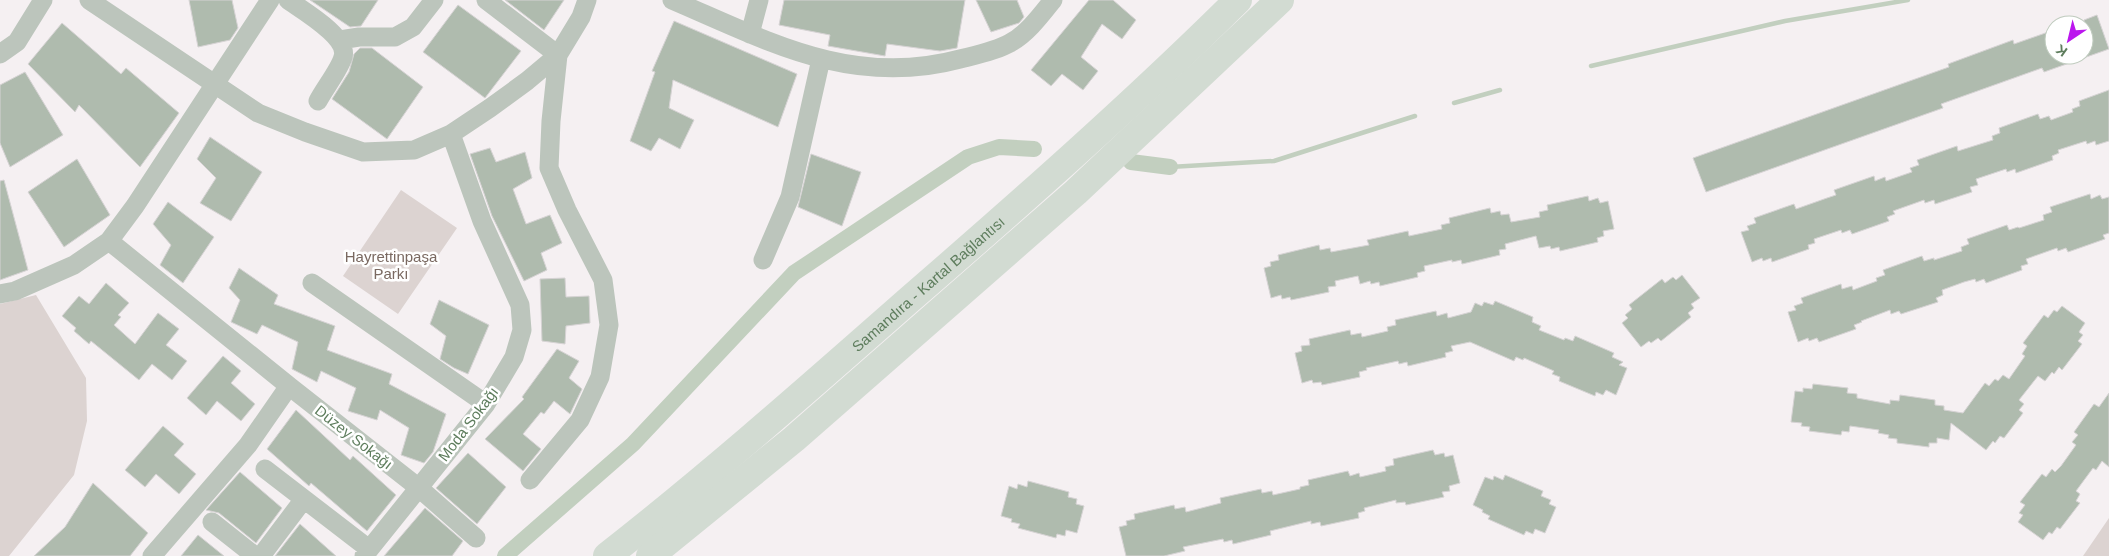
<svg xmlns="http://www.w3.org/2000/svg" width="2109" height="556" viewBox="0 0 2109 556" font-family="Arial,sans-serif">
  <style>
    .green { fill: #dcd3d1 }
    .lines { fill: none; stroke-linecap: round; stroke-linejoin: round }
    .stream { stroke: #c2cfbf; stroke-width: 4.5 }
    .canal { stroke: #c2cfbf; stroke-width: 16 }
    .building { fill: #afbbae; stroke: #d6d3d4 }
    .minor { stroke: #bcc5bc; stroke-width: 19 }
    .highway { stroke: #d2dbd2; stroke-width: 28 }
    .labels { text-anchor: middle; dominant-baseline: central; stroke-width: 5; stroke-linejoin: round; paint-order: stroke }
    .park-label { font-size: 15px; fill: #7a6961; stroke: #fff }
    .street-label { font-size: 15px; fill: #5e7d5d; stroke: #fff }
  </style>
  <rect width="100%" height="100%" fill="#f5f0f2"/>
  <path class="green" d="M401,190L457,228L398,314L343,276Z
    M36,295L86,378L87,421L74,475L9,556H0V304Z
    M2109,518V556H2083Z"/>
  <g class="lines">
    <path class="stream" d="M1591,66L1785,21L1908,0
      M1454,103L1500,90
      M1170,167L1274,161L1415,116"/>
    <path class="canal" d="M1131,162L1170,167
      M505,556L633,444L794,273L968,157L999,147L1034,149"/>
  </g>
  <path class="building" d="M189,0H232L238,28L230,40L198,47Z
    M310,0H378L361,26L350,27Z
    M505,0H564L544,30Z
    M784,0H965L957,48L940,51L887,44L885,56L828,46L830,35L779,25Z
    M976,0H1017L1024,17L1019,23L991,32Z
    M1089,0H1113L1136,20L1122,39L1102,24L1081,57L1098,71L1083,90L1062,74L1051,86L1031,70Z
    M458,5L521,51L485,98L423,52Z
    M2097,15L2109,49L2044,72L2042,68L1941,104L1943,108L1706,192L1693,158L1949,67L1948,64L2013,40L2014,44L2054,30V55H2084V20Z
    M674,21L797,74L778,127L673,80L669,108L694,120L680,149L659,138L651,151L630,141L655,72L652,71Z
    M62,23L121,74L126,68L179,113L140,167L79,105L75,112L28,64Z
    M360,48H372L423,87L387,139L332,99L349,72L354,54Z
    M25,72L63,135L10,167L0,143V85Z
    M2109,90V141L2096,145L2095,141L2087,144L2086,141L2058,150L2059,153L2052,156L2053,160L2016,173L2015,169L2007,172L2006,169L1976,179L1978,185L1970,187L1972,192L1935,204L1934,200L1925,203L1924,200L1893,211L1895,214L1887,217L1889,221L1852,234L1850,230L1842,233L1841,230L1814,239L1815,243L1808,245L1809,249L1772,262L1771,258L1763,261L1762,258L1752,262L1741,232L1749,230L1747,226L1756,223L1754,218L1794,204L1796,209L1827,198L1836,195L1834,190L1874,176L1875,181L1885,177L1886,181L1912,172L1910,168L1919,165L1917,160L1957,146L1958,151L1993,140L1992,136L2000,133L1999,128L2038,114L2040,119L2049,116L2051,120L2073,112L2072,109L2080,106L2079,101Z
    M210,137L262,172L231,221L200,203L216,178L197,159Z
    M490,148L496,162L525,152L532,178L513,189L526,224L550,215L562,243L541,253L547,270L524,281L492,216L470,154Z
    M811,154L861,172L842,226L798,207Z
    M77,159L110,215L64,247L28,192Z
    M4,180L28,270L0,280V181Z
    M2090,194L2091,199L2100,195L2102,199L2109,197V233L2103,235L2105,239L2068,252L2066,248L2058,251L2057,248L2026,259L2028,264L2021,266L2022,270L1986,283L1984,279L1976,282L1975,279L1964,282L1942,290L1943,295L1936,298L1938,302L1901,314L1899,311L1891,314L1890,310L1861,321L1862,322L1854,325L1856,329L1819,342L1817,338L1809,341L1808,338L1798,342L1788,312L1796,310L1794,306L1803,303L1801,298L1841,284L1842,289L1852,286L1853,290L1877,281L1876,278L1885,275L1883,270L1922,256L1924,261L1934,258V260L1962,251L1961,247L1969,244L1967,239L2007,225L2009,230L2018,227L2019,228L2044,220L2043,215L2052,212L2050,207Z
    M1588,196L1589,201L1598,198L1600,203L1608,201L1614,229L1603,231L1604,236L1597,238L1598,242L1560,251L1559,247L1551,249L1550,246L1539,248L1536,236L1505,244L1506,249L1499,250L1500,255L1462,264L1461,260L1452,262V260L1424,266L1425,271L1417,273L1418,277L1380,286L1379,282L1371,284L1370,281L1360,284L1358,276L1335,281L1336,286L1328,287L1329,292L1291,300L1290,297L1282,299L1281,295L1271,298L1264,268L1271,266L1270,262L1279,260L1278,255L1319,245L1320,250L1330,248L1331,252L1369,245L1367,240L1408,231L1409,236L1442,229L1441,225L1450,223L1449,218L1490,208L1491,213L1500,211L1501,215L1509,214L1511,222L1540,217L1539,212L1548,210L1547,205Z
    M168,202L214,237L183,283L160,265L171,245L153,224Z
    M239,268L278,295L274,304L335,326L327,350L392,374L389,384L446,414L433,452L424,463L401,455L409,428L380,410L377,420L348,411L356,388L321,371L317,382L292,369L298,342L262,325L257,334L231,322L240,300L229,288Z
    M1682,275L1700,298L1691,304L1694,308L1688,313L1691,317L1661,341L1658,338L1651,343L1649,341L1641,347L1622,323L1628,318L1625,315L1632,309L1629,305L1662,279L1665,283L1673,277L1676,280Z
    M565,278L566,297L589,296L590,323L566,326L565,344L542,341L540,279Z
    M106,283L129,303L118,315L121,317L114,325L135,344L158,313L179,329L166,345L187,361L172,380L152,364L139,380L91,341L89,344L74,331L76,328L62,316L79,296L89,304Z
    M439,300L489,325L468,374L454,368L440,359L446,336L430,324Z
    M1495,301L1533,317L1532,322L1541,326L1539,330L1564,340L1565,338L1573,341L1575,336L1614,353L1612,357L1623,362L1619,365L1627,368L1616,395L1606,390L1603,395L1596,392L1595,396L1559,381L1560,377L1552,374L1554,371L1524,358L1523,360L1516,357L1514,361L1470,342L1451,346L1453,351L1445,353L1446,357L1408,366L1407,362L1399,364L1398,361L1366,368L1367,370L1359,372L1360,377L1322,385L1321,382L1313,383L1312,380L1302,383L1295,353L1302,351L1301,346L1310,345L1309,339L1350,330L1351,335L1361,333L1362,337L1388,331L1387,327L1396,325L1395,320L1436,311L1437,316L1447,313L1448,318L1471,312L1475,303L1482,306L1484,302L1493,305Z
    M2062,306L2085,323L2079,332L2083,335L2078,341L2082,344L2062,370L2059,367L2054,374L2052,372L2045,381L2038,376L2019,400L2024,404L2019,410L2023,413L2004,438L2000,436L1995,443L1993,441L1986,450L1951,423L1949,440L1937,438V443H1929V447L1897,443V439L1888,438L1889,435L1878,433L1879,430L1850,426L1849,432L1842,431L1841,435L1809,431L1810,427L1801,426L1802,423L1791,422L1795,391L1803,392V388L1812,389L1813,384L1848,388L1847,393L1857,394V398L1890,404V400L1899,401L1900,395L1935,400V405L1944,406V410L1963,413L1985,383L1989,386L1995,379L1998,381L2003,375L2009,379L2025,356L2022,354L2027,346L2023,343L2044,315L2048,318L2054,310L2057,312Z
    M557,349L579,361L569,378L582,389L570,414L554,401L544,414L541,412L523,434L541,449L523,471L485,439L524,399L522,397Z
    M223,356L241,371L231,383L255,404L241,421L217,401L206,415L187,398Z
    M2109,393V467L2102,461L2096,470L2093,468L2076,491L2080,494L2076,501L2080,503L2060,529L2057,527L2052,534L2049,532L2043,540L2018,522L2023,515L2019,513L2025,505L2020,502L2042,474L2046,477L2052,469L2055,472L2061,466L2076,445L2072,442L2078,435L2074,432L2094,404L2099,407Z
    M296,410L350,460L353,456L396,495L367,531L311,483L309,486L267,449Z
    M163,426L184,444L174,455L196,474L179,494L156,474L145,487L125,470Z
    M1433,450L1435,455L1444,453L1445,457L1453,455L1460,483L1449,486L1450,491L1442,492L1444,497L1406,505L1405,502L1396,503V500L1364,508L1365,511L1358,513L1359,518L1321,526L1320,522L1311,524V521L1270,531L1271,535L1233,544L1232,540L1224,542L1223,539L1183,547L1185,551L1164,556H1126L1119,527L1127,525L1126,521L1135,519L1134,514L1174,505L1175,509L1185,507L1186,512L1221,503L1220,498L1261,489L1262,493L1272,491L1273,495L1300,489V487L1309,485L1308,480L1348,471L1350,476L1359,473L1360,477L1386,471L1385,467L1394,465L1393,459Z
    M468,453L506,487L477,524L436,488Z
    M240,472L282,508L256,543L219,513L206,510Z
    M1505,475L1543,491L1541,496L1551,500L1549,504L1556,507L1545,533L1535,529L1533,534L1526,531L1524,535L1488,519L1490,516L1482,512L1483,510L1473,505L1485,477L1493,480L1494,476L1503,480Z
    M1028,481L1069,492L1068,497L1077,499L1076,504L1084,506L1077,533L1066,530L1065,536L1057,534L1056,538L1018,528L1020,524L1011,522L1012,519L1001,516L1009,486L1017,489L1018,484L1027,487Z
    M93,483L148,533L130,556H34L65,527Z
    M425,508L463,541L452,556H384Z
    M300,524L336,556H275Z
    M198,535L224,556H181Z"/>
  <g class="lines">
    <path class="minor" d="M89,0L258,113L305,132L363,152L414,150L451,134L490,108L527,81L558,55L581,17L587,0
      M288,0C302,10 349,37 343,57C340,69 324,89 318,101
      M486,0L558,55L551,121L549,168L567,210L603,280L609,325L600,377L580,420L530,480
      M672,0C768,41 852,88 960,59C976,55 996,51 1010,43C1027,34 1041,15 1053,0
      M750,34L759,0
      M340,40L359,37H395L413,27L434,0
      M0,54L17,42L43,0
      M109,241L289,386L248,445L152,556
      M763,260L790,197L821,59
      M312,283L486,404
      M0,294L15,291L74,265L109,241L135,206L270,0
      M289,386L419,488L476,538
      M265,469L369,549
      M212,522L255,556
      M261,556L304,499
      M364,556L486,404L514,357L522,330L520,305L482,221L451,134"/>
    <g class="highway">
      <path id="s1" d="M607,556C712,474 811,386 910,299C1022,202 1133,104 1238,0"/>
      <path d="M650,556L794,439L1076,192L1280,0"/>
    </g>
  </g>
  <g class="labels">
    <g class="park-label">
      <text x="391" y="256">Hayrettinpaşa<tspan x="391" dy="17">Parkı</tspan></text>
    </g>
    <g class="street-label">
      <text stroke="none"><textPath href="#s1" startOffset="421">Samandıra - Kartal Bağlantısı</textPath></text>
      <text transform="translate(468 424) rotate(-53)">Moda Sokağı</text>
      <text transform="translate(354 437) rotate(38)">Düzey Sokağı</text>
    </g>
  </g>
  <g transform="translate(2069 40) rotate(215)"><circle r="24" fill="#ffffff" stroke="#bfcbbe"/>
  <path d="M0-4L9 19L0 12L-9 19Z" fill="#bb16ee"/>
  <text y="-8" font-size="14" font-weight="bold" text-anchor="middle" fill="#5e7d5d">K</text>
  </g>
</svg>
